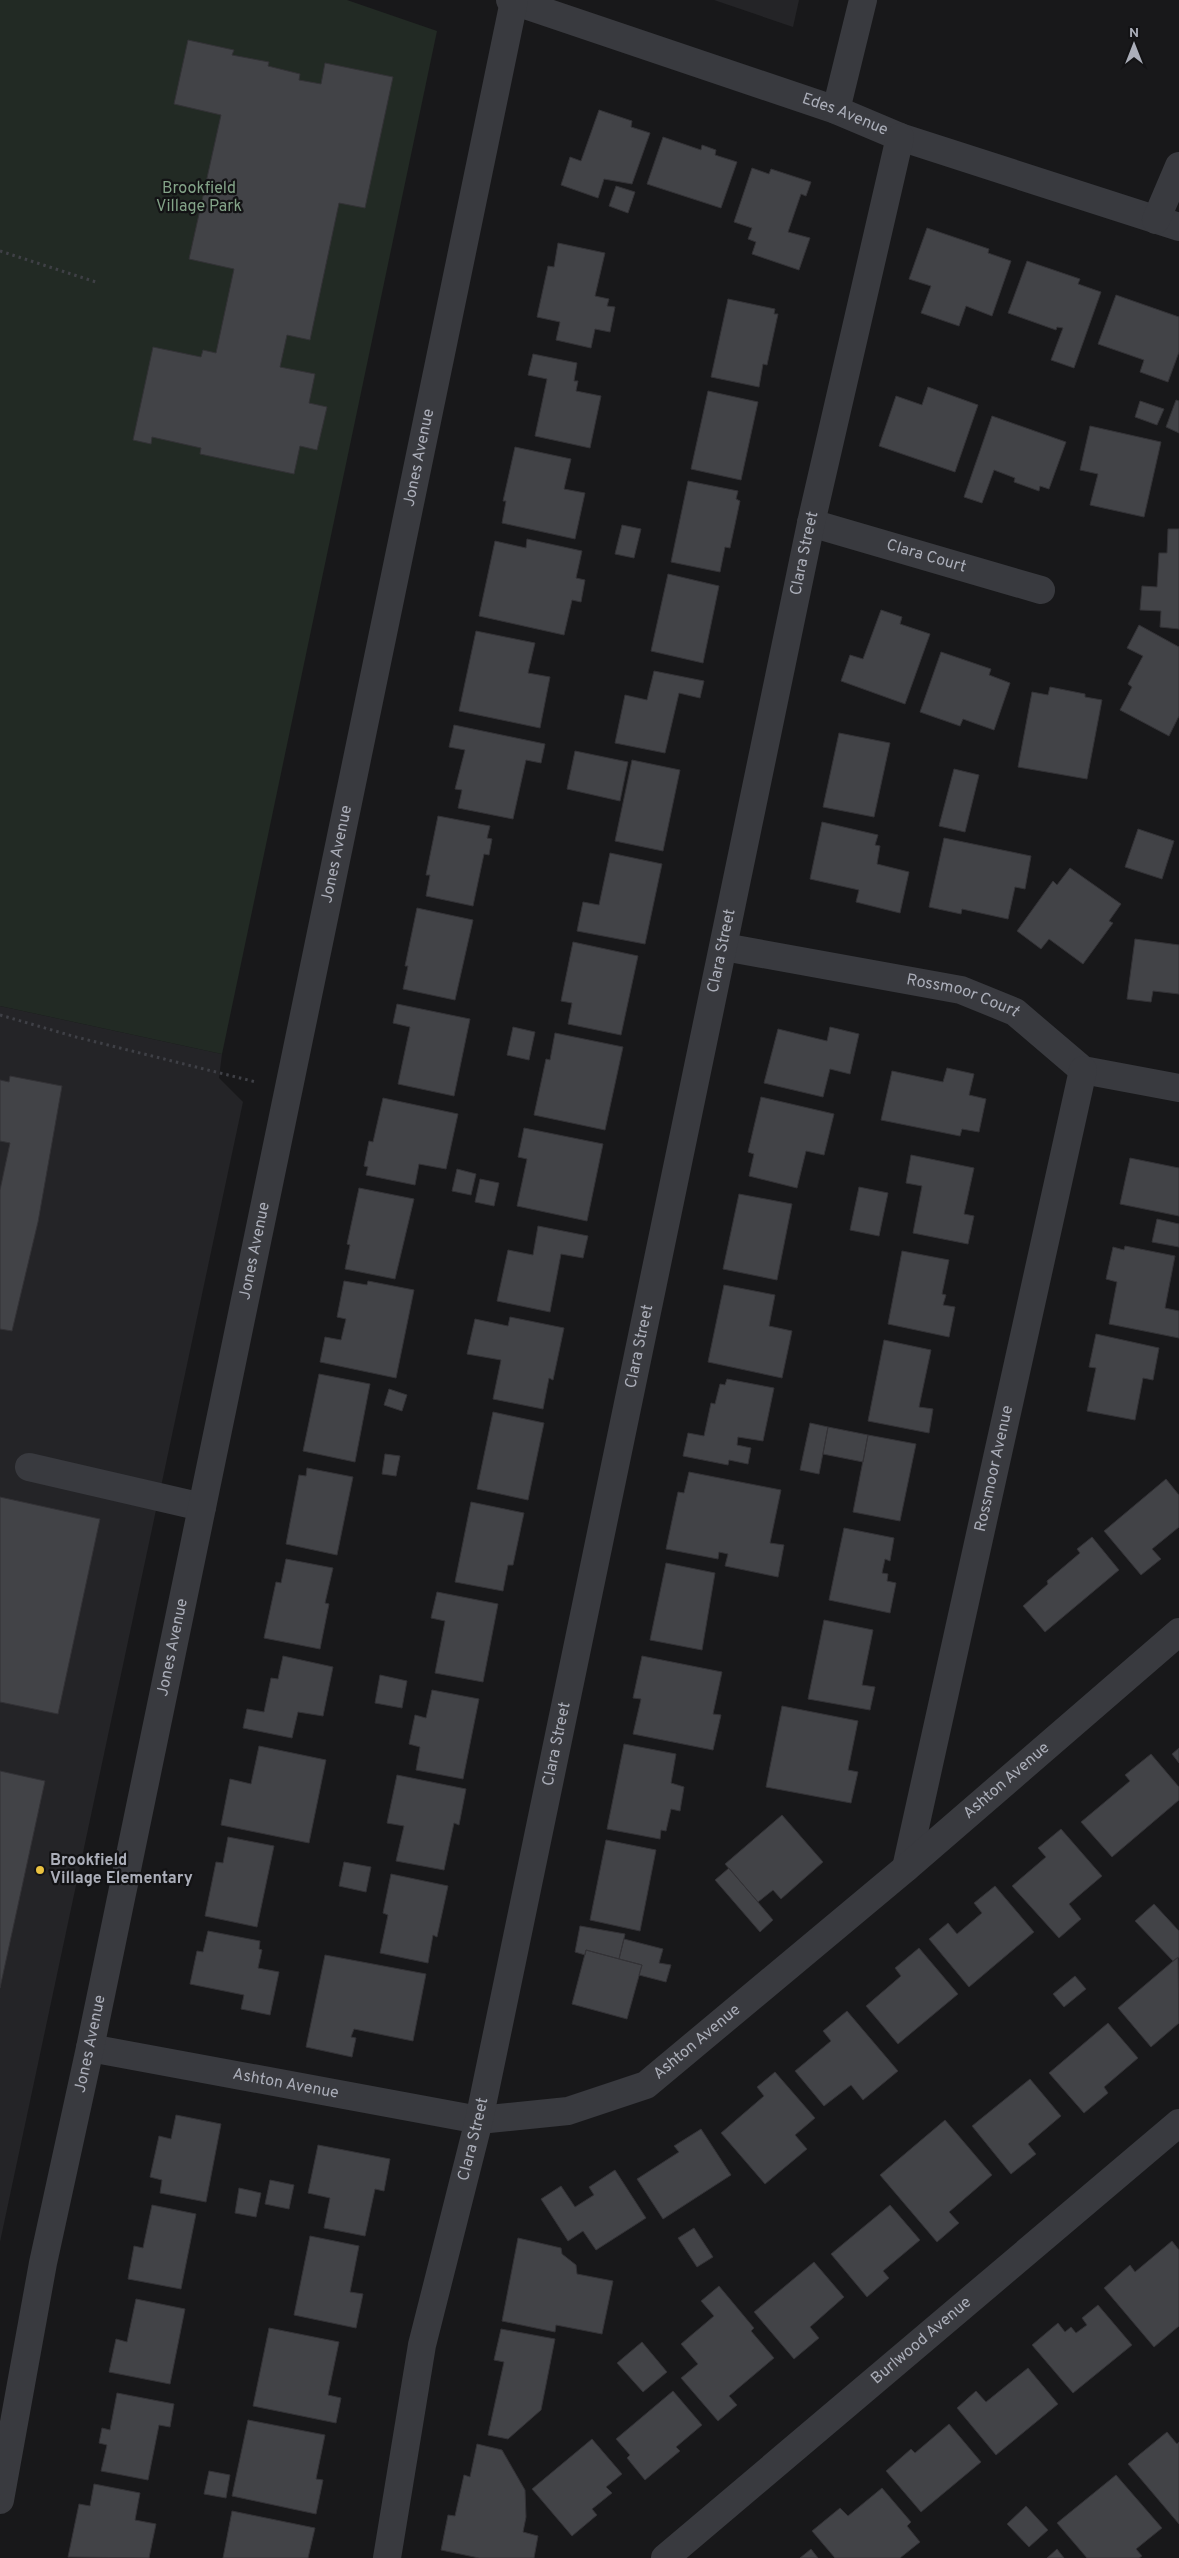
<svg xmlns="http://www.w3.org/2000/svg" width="1179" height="2558" viewBox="0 0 1179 2558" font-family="Overpass,sans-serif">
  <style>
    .built { fill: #242427 }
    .green { fill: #222a24 }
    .building { fill: #424347; stroke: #333236 }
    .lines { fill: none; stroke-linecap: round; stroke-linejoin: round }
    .path { stroke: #3f4046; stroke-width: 3; stroke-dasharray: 2.5 4; stroke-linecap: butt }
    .minor { stroke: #393a3f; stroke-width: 28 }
    .poi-dot { fill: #eac240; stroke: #131315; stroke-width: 2 }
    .labels { text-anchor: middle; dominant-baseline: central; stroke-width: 4.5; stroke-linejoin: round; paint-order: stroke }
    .street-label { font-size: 16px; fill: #abaeb9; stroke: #131315 }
    .park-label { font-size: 16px; fill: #83a388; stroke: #131315 }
    .poi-label { font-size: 16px; font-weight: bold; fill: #abaeb9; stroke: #131315; text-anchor: start }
  </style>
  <rect width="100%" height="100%" fill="#18181a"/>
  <path class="built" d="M714,0H799L793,27Z
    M0,1006L222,1054L219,1078L243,1102L0,2242Z"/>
  <path class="green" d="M0,0H347L437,31L222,1054L0,1006Z"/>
  <path class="building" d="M188,40L234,50L232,55L269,62L268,66L300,74L299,80L321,84L325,63L393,77L365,208L339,203L310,340L287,335L280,367L315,374L309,403L327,407L317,450L300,446L294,474L200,454L201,448L152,437L151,444L133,440L153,347L201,357L203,350L216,353L234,269L189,259L221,115L174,104Z
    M599,110L632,121L631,127L650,133L632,184L604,179L598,198L561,185L570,157L581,161Z
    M663,137L701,150L702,145L716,150L715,155L737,162L721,208L647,184Z
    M752,168L769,174L771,169L811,182L806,196L801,194L788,232L810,238L799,270L752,254L756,242L748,239L752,228L734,222Z
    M616,186L635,192L628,213L609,206Z
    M927,228L989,249L988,253L1011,261L992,316L966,306L959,326L921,313L931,286L909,279Z
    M558,243L605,253L595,296L609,299L607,306L615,307L610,332L595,329L591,348L556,340L560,322L537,317L548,266L554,267Z
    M1027,261L1080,279L1078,284L1101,292L1074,368L1051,360L1063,328L1057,327L1056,330L1008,313Z
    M1116,295L1179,317V352L1168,382L1140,372L1144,360L1098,344Z
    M728,299L775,309L774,314H778L767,365L763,364L759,387L711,377Z
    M533,354L577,363L574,381H578L576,391L601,396L590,448L535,436L547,379L528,375Z
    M928,387L978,405L955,472L879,446L896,396L922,405Z
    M708,391L758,402L741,480L691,469Z
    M1176,400L1179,401V433L1166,427Z
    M1140,401L1164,409L1157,425L1135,417Z
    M992,416L1066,442L1049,489L1040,486L1039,491L1014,482L1015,478L994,470L982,503L964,497Z
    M1090,426L1161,442L1144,517L1090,505L1098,474L1080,470Z
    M515,447L571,459L564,489L585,493L575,539L502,523L506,501H503Z
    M688,481L738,491L736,499L740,501L730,548L725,547L720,572L671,562Z
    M622,525L641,529L634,558L615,554Z
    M1168,529H1179V629L1160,627L1161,611L1140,610L1142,586L1157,587L1159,553H1167Z
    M527,539L582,551L576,578L585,580L581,602L572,600L564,635L479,616L495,541L526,548Z
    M668,574L719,586L703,663L651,651Z
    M881,610L902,617L900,624L930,634L905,704L841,681L850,655L863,659Z
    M1139,625L1179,647V716L1169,736L1120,710L1132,687L1128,684L1143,656L1127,648Z
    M476,631L535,643L528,673L550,677L540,728L459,711Z
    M941,652L991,669L989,675L1010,683L994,730L963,719L960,726L920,712Z
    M654,671L704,681L700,698L679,693L665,753L615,743L625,695L647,700Z
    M1050,687L1085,694V697L1102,700L1087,779L1018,767L1032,692L1048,695Z
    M454,725L545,744L541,763L526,760L513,819L458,808L462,790L455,789L465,750L449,747Z
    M839,733L890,743L874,817L823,807Z
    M575,751L628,762L620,801L567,789Z
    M632,760L680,770L663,851L615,841Z
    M954,769L979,775L965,832L939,826Z
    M438,816L490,826L487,838L492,839L489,855L484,854L473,906L426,896L430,875H426Z
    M822,822L878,835L875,845L880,846L877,864L909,872L900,913L856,902L859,890L810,879Z
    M1138,829L1174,841L1162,879L1125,867Z
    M944,838L1031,856L1025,889L1015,887L1008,919L962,909L961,914L929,907Z
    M610,853L662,864L645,944L577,931L583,902L599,905Z
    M1070,868L1121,904L1109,921L1113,923L1083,964L1049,939L1041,949L1017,931L1053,881L1057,885Z
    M417,908L473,920L455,1000L403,989L408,966H405Z
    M1135,939L1179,945V994L1153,991L1151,1002L1127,999Z
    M573,942L638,956L621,1035L568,1024L572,1003L561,1001Z
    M397,1004L470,1019L454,1096L398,1084L410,1027L393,1023Z
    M513,1027L535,1032L529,1060L507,1055Z
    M830,1027L859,1034L850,1074L830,1069L823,1097L764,1083L778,1029L827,1041Z
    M555,1033L623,1047L605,1130L534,1115L546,1059L550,1060Z
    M947,1068L974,1074L969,1095L986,1099L979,1132L962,1129L960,1136L881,1120L892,1071L943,1082Z
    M10,1076L62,1086L38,1222L12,1331L0,1329V1190L10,1143L0,1141V1080L9,1082Z
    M761,1097L834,1114L824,1155L806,1151L797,1188L749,1176L754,1154L748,1152Z
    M383,1098L458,1114L446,1169L419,1164L415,1185L366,1175L368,1167L364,1166L369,1141L373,1142Z
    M524,1128L603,1144L587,1221L517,1206L527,1159L518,1157Z
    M911,1155L974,1168L964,1214L974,1216L968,1244L913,1233L922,1186L906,1183Z
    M1130,1158L1179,1168V1216L1120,1204Z
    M457,1169L476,1174L471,1195L452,1191Z
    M480,1179L499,1183L494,1206L475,1202Z
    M859,1187L888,1193L879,1236L850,1230Z
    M359,1188L414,1199L395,1279L345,1269L350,1245L347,1244Z
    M739,1194L792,1204L777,1280L723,1269Z
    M1157,1219L1179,1224V1247L1152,1242Z
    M538,1226L588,1236L583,1258L561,1254L550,1312L497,1301L508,1250L533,1255Z
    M1125,1246L1175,1256L1165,1308L1179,1311V1338L1109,1324L1117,1282L1106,1279L1113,1247L1124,1250Z
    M902,1251L949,1260L942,1294L946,1295L943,1305L955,1307L949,1337L888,1324Z
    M344,1281L367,1285L368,1281L414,1290L396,1378L320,1362L325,1337L341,1340L346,1319L337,1317Z
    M724,1285L775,1295L769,1326L792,1331L782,1378L708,1362Z
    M510,1317L564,1328L553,1380L549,1378L543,1409L493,1399L501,1360L467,1354L475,1319L508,1326Z
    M1096,1334L1159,1348L1153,1380L1143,1378L1135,1420L1087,1411L1096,1368L1089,1367Z
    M884,1340L931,1350L919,1407L933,1409L929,1433L868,1421Z
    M319,1374L370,1384L355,1462L303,1451Z
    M727,1379L774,1388L763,1441L738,1437L737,1445L751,1448L748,1464L729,1460L728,1465L683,1456L688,1433L704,1436L711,1403L715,1404L720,1384L725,1385Z
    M389,1389L407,1395L402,1411L384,1405Z
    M493,1412L544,1423L528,1500L477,1489Z
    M810,1423L828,1427L819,1474L800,1470Z
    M828,1427L868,1435L863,1462L823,1454Z
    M868,1435L916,1444L900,1521L853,1512Z
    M385,1454L400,1456L396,1476L382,1474Z
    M307,1468L353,1477L337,1555L286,1544L299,1475L306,1476Z
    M689,1472L781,1490L770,1543L784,1545L778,1577L725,1566L728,1554L719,1552L718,1559L666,1549L678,1492L684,1493Z
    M1166,1479L1179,1495V1527L1152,1549L1161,1559L1141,1575L1104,1531Z
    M0,1497L100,1519L58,1714L0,1702Z
    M471,1502L524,1513L513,1565H508L503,1591L455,1582Z
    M844,1528L894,1538L890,1561L885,1559L882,1573L888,1574L887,1581L896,1583L890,1613L829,1600Z
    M1092,1537L1119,1570L1045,1632L1023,1606L1048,1584L1047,1581L1080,1553L1077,1549Z
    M286,1559L333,1568L325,1603L329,1604L320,1649L264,1638L276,1582L281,1583Z
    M666,1563L715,1573L702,1650L650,1640Z
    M437,1592L498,1604L483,1682L435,1673L445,1621L431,1618Z
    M824,1620L873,1630L862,1685L875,1687L870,1710L808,1699Z
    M283,1656L333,1667L323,1716L298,1712L292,1738L243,1728L247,1709L264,1712L271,1678L278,1679Z
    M642,1656L722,1672L713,1714L721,1715L713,1750L633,1734L641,1699L633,1698Z
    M380,1675L407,1681L402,1708L375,1703Z
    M432,1690L479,1699L463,1779L416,1770L420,1747L409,1744L415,1715L426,1718Z
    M782,1706L858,1721L848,1770L858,1772L851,1803L766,1787Z
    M624,1744L676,1754L671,1783L684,1787L680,1811L671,1809L666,1831L661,1830L660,1839L607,1829Z
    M259,1746L326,1760L309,1843L221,1825L230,1779L251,1784Z
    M1179,1748V1763L1172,1754Z
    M1151,1754L1179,1787V1800L1112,1857L1081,1822L1130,1781L1125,1775Z
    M0,1771L45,1781L0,1988Z
    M397,1775L466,1789L459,1825L454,1823L444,1870L396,1861L404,1826L387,1823Z
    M782,1815L823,1862L781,1899L773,1890L758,1902L725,1864Z
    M1061,1829L1102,1876L1069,1904L1081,1919L1059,1938L1012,1886L1046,1857L1038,1848Z
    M228,1837L274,1846L257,1927L205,1916L216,1862L223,1863Z
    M606,1840L656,1850L640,1931L590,1920Z
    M344,1862L371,1867L366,1892L339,1886Z
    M729,1868L773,1920L760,1932L715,1880Z
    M391,1874L448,1886L437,1937L433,1935L428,1963L380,1953L388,1915L383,1913Z
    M995,1886L1034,1932L969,1987L929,1939L948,1923L957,1934L982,1913L974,1903Z
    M1154,1904L1179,1931V1957L1173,1961L1135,1921Z
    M580,1926L625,1934L619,1959L586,1950L585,1955L575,1952Z
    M208,1931L260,1941L259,1949L262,1950L258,1968L279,1972L270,2015L241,2009L244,1995L190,1984L197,1951L203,1952Z
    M624,1939L663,1949L659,1963L671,1965L666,1982L639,1975L642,1965L619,1959Z
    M919,1948L958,1994L898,2044L866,2006L901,1976L895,1968Z
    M586,1950L642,1965L627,2019L572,2004Z
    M325,1955L426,1974L413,2041L354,2029L351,2037L356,2038L352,2057L306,2047Z
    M1178,1957L1179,2023L1151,2047L1118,2008Z
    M1075,1976L1086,1989L1064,2007L1053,1994Z
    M847,2011L898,2071L863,2100L851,2085L824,2106L795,2071L831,2041L823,2031Z
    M1108,2023L1138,2058L1104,2087L1108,2093L1084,2113L1049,2073Z
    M775,2072L815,2118L795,2135L807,2149L765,2184L721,2133L764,2096L757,2087Z
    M1030,2079L1061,2116L1028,2144L1036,2154L1011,2174L972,2126Z
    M176,2115L221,2124L206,2202L160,2193L162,2180L150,2177L159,2136L171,2139Z
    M945,2120L992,2175L949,2212L959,2223L937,2242L880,2175Z
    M701,2129L731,2175L663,2219L637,2179L679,2152L674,2146Z
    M318,2145L390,2159L384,2191L375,2189L365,2236L324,2228L330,2198L308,2193Z
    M615,2170L646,2218L596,2250L583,2231L568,2241L541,2199L561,2186L575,2207L594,2195L589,2187Z
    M270,2180L294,2185L289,2209L265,2204Z
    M239,2188L261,2193L256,2217L235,2213Z
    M152,2205L196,2214L181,2289L128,2279L134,2246L143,2248Z
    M890,2205L920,2240L883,2271L889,2278L867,2297L831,2254Z
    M694,2228L713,2257L697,2267L678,2238Z
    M310,2236L359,2246L350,2292L363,2294L356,2328L294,2315Z
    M518,2238L561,2248L562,2254L576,2265L577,2274L613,2281L602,2334L556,2325L555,2332L502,2321Z
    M1172,2241L1179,2250V2326L1154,2347L1104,2288L1130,2265L1135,2272Z
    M814,2262L844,2297L810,2327L819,2338L794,2359L754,2312Z
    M719,2286L754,2328L751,2331L774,2358L729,2396L737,2405L718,2421L681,2378L698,2364L681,2344L714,2316L701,2301Z
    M136,2299L185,2309L170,2384L109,2372L116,2339L127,2342Z
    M1098,2305L1132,2345L1073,2393L1032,2345L1058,2323L1065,2332L1071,2327L1076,2333L1087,2325L1082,2318Z
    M269,2328L339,2342L328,2395L341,2398L336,2423L253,2406Z
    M501,2329L555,2339L541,2410L508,2439L488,2435L504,2362L494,2360Z
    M642,2342L667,2372L643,2392L617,2363Z
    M1028,2368L1058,2404L996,2455L957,2408L976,2391L986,2402Z
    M673,2391L702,2425L676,2447L680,2451L645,2480L627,2458L630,2455L616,2439Z
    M117,2393L174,2404L170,2427L159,2425L148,2480L101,2471L107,2445L99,2443L102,2428L110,2430Z
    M248,2420L325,2435L316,2479L323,2480L316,2514L232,2496Z
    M949,2424L981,2462L921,2512L886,2471L911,2449L915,2453Z
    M1167,2432L1177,2444L1179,2442V2524L1128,2464Z
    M592,2439L622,2474L606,2487L612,2493L592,2509L597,2515L572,2536L532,2489Z
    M477,2444L502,2450L525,2490L526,2517L523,2532L538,2536L534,2558H479L441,2550L448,2515L455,2516L464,2475L470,2477Z
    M209,2471L230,2475L226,2498L204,2494Z
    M1116,2475L1162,2528L1136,2549L1142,2556L1139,2558H1087L1057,2523Z
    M94,2484L140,2493L135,2520L156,2524L149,2558L68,2557L79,2504L90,2506Z
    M882,2488L911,2522L907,2526L920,2542L900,2558H835L812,2531L840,2508L848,2516Z
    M1026,2506L1048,2530L1029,2547L1007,2524Z
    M232,2511L315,2528L308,2558H223Z
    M811,2549L818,2558H800Z
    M1057,2549L1064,2558H1047Z"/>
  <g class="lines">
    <path class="path" d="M0,251L96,282
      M0,1015L76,1037L256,1082"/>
    <g class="minor">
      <path id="s1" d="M510,0L836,110L900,137L1179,227"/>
      <path d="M836,110L863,0"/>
      <path d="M1156,220L1179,166"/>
      <path id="s2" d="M811,523L1041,590"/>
      <path id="s3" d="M724,947L961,990L1015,1012L1083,1070L1179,1088"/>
      <path d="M29,1467L202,1507"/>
      <path id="s4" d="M906,1868L1083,1070"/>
      <path id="s5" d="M90,2048L479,2120L568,2111L646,2085L906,1868L1179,1632"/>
      <path id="s6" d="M0,2500L43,2263L90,2048L514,1"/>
      <path id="s7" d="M387,2558L422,2345L479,2120L811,523L900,137"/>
      <path id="s8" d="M665,2558L1179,2123"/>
    </g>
  </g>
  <circle class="poi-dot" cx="40" cy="1870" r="5"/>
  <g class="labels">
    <g class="street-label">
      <text stroke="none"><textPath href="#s1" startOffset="354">Edes Avenue</textPath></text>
      <text stroke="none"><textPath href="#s6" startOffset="2085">Jones Avenue</textPath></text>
      <text stroke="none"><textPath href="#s7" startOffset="2048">Clara Street</textPath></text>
      <text stroke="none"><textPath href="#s2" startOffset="120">Clara Court</textPath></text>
      <text stroke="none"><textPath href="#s6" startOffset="1680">Jones Avenue</textPath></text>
      <text stroke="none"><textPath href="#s7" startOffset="1642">Clara Street</textPath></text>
      <text stroke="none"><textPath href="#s3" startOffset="244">Rossmoor Court</textPath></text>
      <text stroke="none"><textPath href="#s6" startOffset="1275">Jones Avenue</textPath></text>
      <text stroke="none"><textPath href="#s7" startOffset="1238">Clara Street</textPath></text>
      <text stroke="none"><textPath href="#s4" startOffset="409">Rossmoor Avenue</textPath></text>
      <text stroke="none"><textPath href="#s6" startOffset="870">Jones Avenue</textPath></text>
      <text stroke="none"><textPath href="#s7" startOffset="832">Clara Street</textPath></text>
      <text stroke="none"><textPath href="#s5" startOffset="1039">Ashton Avenue</textPath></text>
      <text stroke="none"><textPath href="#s5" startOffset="634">Ashton Avenue</textPath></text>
      <text stroke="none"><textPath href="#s6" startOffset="465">Jones Avenue</textPath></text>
      <text stroke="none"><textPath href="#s5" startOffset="199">Ashton Avenue</textPath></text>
      <text stroke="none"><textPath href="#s7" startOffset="428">Clara Street</textPath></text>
      <text stroke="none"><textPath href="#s8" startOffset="336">Burlwood Avenue</textPath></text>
    </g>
    <g class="park-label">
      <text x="199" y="189">Brookfield<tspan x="199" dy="18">Village Park</tspan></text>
    </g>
    <g class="poi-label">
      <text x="50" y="1861">Brookfield<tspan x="50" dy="18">Village Elementary</tspan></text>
    </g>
  </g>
  <g transform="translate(1134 45)" stroke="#131315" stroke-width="4" paint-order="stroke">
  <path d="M0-4L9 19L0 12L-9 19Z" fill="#abaeb9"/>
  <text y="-8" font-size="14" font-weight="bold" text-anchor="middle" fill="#abaeb9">N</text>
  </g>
</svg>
